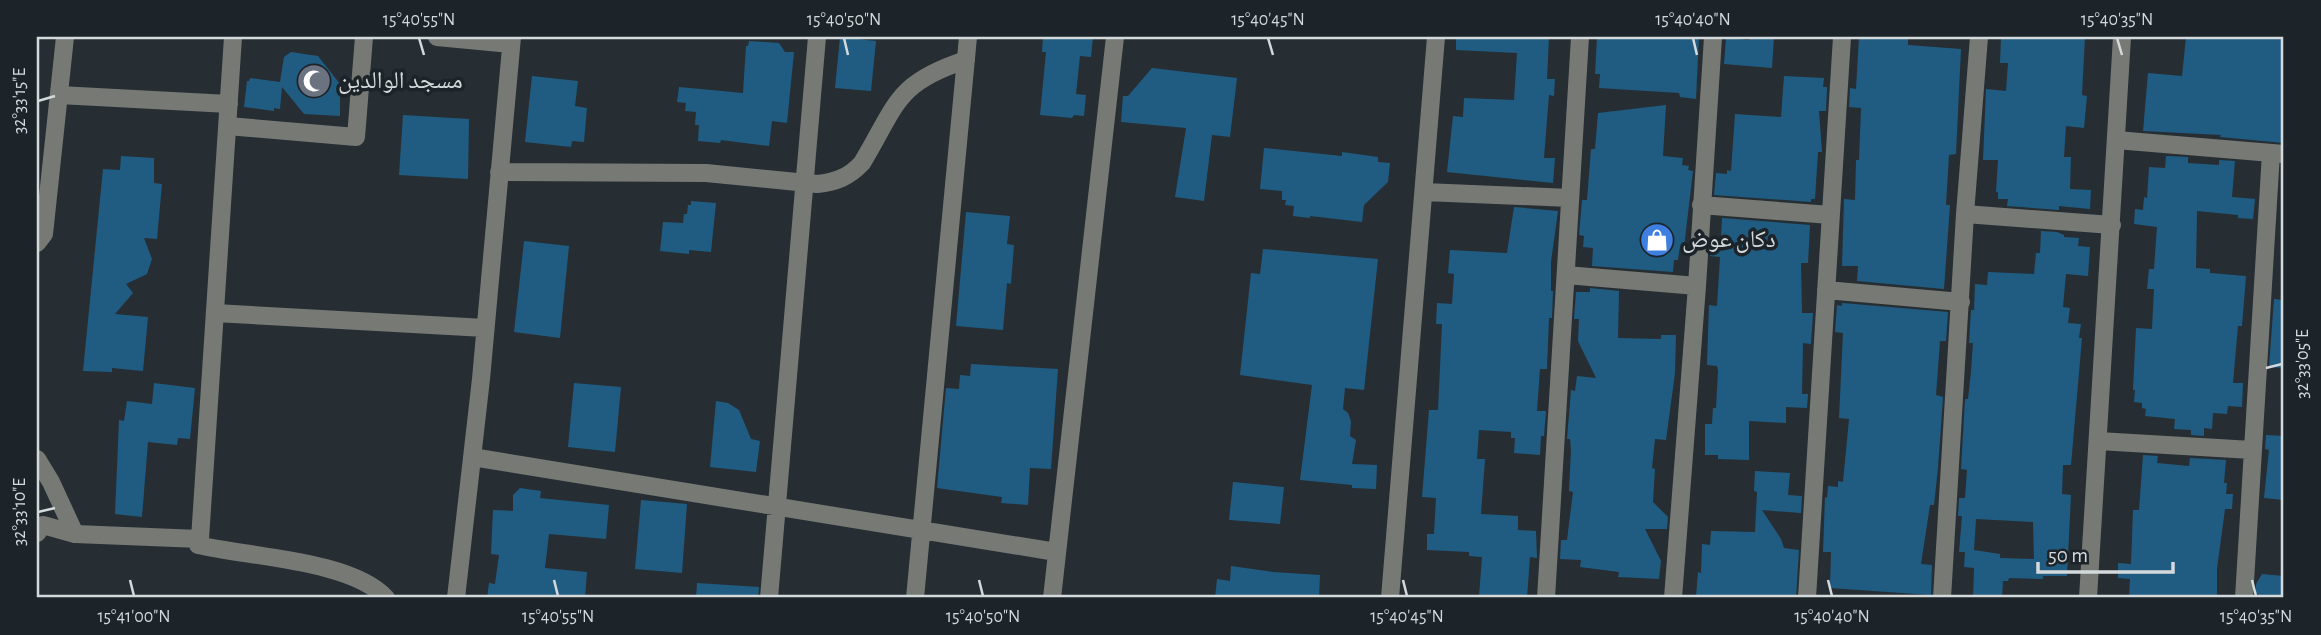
<svg xmlns="http://www.w3.org/2000/svg" width="2321" height="635" viewBox="0 0 2321 635" font-family="'Alegreya Sans','Noto Naskh Arabic',sans-serif">
  <style>
    .building { fill: #205c82; fill-rule: evenodd }
    .lines { fill: none; stroke-linecap: round; stroke-linejoin: round }
    .minor { stroke: #777975; stroke-width: 18 }
    .ticks { fill: none; stroke: #d4d9dc; stroke-width: 2.5 }
    .labels { text-anchor: middle; dominant-baseline: central; stroke-width: 7; stroke-linejoin: round; paint-order: stroke }
    .poi-label { font-size: 24px; fill: #d4d9dc; stroke: #1d2429; text-anchor: start }
    .neatline { fill: none; stroke: #d4d9dc; stroke-width: 2.5 }
    .ticks-label { font-size: 18px; text-anchor: middle; fill: #d4d9dc }
  </style>
  <rect width="100%" height="100%" fill="#262e33"/>
  <path class="building" d="M840,37L876,41L871,91L835,88Z
    M1043,37H1093L1091,57L1080,56L1076,94L1086,95L1084,116L1074,115L1072,118L1040,115L1046,52H1042Z
    M1456,37H1549L1547,79H1555L1554,96L1549,95L1544,158H1555L1553,183L1447,172L1453,116L1463,117L1464,98L1514,100L1517,53L1456,50Z
    M1597,37H1699L1696,99L1680,97L1679,93L1599,88L1600,74H1595Z
    M1749,37H1774L1772,68L1724,64L1726,38L1749,40Z
    M1859,37H1908V45L1961,49L1956,154L1949,155L1946,205H1950L1944,289L1857,281L1858,266H1842L1844,199L1855,200L1856,160H1859L1861,108L1849,107L1850,88L1856,89Z
    M2001,37H2085L2082,95L2087,96L2084,128L2066,126L2064,157H2071L2070,189L2091,190L2090,209L2059,206V210L2007,206L2008,199H1998V192H1996L1998,160H1983L1986,89L2006,91L2008,63H2000Z
    M2186,37H2284V143L2220,137L2221,135L2143,131L2148,73L2182,76Z
    M749,41L779,43L785,52H794L787,123L772,121L769,146L721,140L720,143L698,141L699,125H695L696,112L685,111L686,103L677,102L679,87L743,93L746,46H748Z
    M291,52L318,56L340,84V116L304,114L282,87L280,109L274,108V111L244,107L247,81H249L250,78L280,82L284,57Z
    M1152,68L1237,78L1230,137L1212,135L1204,201L1175,197L1186,128L1121,122L1123,96H1128Z
    M532,76L578,81L575,106L587,108L584,142L572,141L571,147L525,142Z
    M1784,76L1824,78L1823,87H1827L1826,111H1819L1822,152H1818L1815,199H1811V202L1714,195L1716,173L1727,174V170L1731,171L1735,114L1781,117Z
    M1666,105L1663,156L1683,158L1682,165L1689,166L1688,170L1693,171L1684,247L1680,246L1678,260H1674L1673,272L1592,266L1593,248L1583,247L1584,236L1579,235L1582,200H1587L1591,149H1595L1598,113Z
    M403,115L469,119L468,179L399,175Z
    M1264,148L1342,156V152L1378,157V162L1390,163L1388,182L1364,205L1362,222L1310,216V218L1293,216L1294,206L1285,205L1286,200H1282V191L1260,189Z
    M121,156L154,158V183L162,184L157,239L144,238L152,259L147,274L126,284L133,293L115,314L148,317L143,371L112,368V372L83,371L103,169L120,170Z
    M2166,156L2188,157V163L2219,165V160L2235,161L2232,197L2255,199L2253,219L2238,218V215L2197,211L2196,268L2210,269V273L2246,276L2242,326H2238L2233,383H2243L2242,407L2228,406L2227,414L2213,413L2212,429L2204,428V436L2191,435V430L2174,429L2175,419L2145,416L2146,409L2142,408V403L2134,402L2135,390H2133L2136,328L2152,329L2154,289H2147L2149,269H2154L2157,227L2134,224L2135,209L2143,210L2144,197L2147,198L2149,167L2165,168Z
    M691,201L716,203L711,252L689,250V254L660,251L663,222L683,223L684,214H687L688,205H691Z
    M1514,207L1558,211L1551,262V291H1553L1552,318H1549L1547,369H1540L1537,411H1546L1544,436H1541L1540,455L1514,453L1515,438H1511V432L1479,430L1477,459H1485L1481,514L1518,516V530L1536,531L1537,558L1530,557L1527,598L1479,596L1482,557L1469,556V552L1427,550V534H1434L1436,498L1422,497L1429,410H1438L1442,324H1436L1437,303L1452,304L1454,274L1448,273L1450,250L1507,253Z
    M966,212L1010,216L1007,244L1014,245L1011,284L1007,283L1003,330L956,326Z
    M1722,218L1810,225L1808,263H1801L1802,313H1813L1811,344L1803,343L1802,394H1808L1807,408L1786,407V423L1749,421V460L1718,459V455H1705V424H1712L1713,408H1716L1718,371L1717,366L1707,365L1709,305L1717,306L1720,257L1710,256L1711,238L1721,239Z
    M2041,231L2057,232L2064,235V237L2079,238L2078,246L2090,247L2088,276L2066,274L2063,307L2070,308L2068,323L2081,324L2079,338H2082L2071,465H2063L2062,494L2071,495L2067,576H2043V579L2009,578L2008,581H2003L2002,598H1973L1974,568L1964,567L1965,552H1959L1962,516H1958L1959,498H1965L1967,470L1961,469L1965,399H1968L1971,372L1973,343H1969L1971,310H1974L1975,284L1987,285L1988,272L2034,274L2036,253H2040ZM1976,519L2033,522L2034,559L2000,558V554L1974,550Z
    M524,241L569,246L560,338L514,332Z
    M1263,249L1378,259L1364,390L1345,388L1343,409L1348,413L1351,421L1350,436L1356,440L1352,464L1377,465L1376,489L1352,488V485L1300,480L1312,385L1240,375L1251,273L1260,274Z
    M1590,288L1619,291L1618,338L1661,339V335H1676L1675,373L1666,440L1655,439L1652,468L1655,469L1653,502L1668,517L1667,529H1645L1661,561L1659,579L1618,577L1619,572L1580,567L1581,560L1560,559L1561,540H1567L1573,492L1569,491L1571,450L1570,439H1567L1571,390L1575,391L1577,376L1596,378L1578,341L1579,319H1574L1576,292H1590Z
    M2274,299L2284,300V368L2269,367Z
    M1842,303L1948,312L1946,341H1940L1936,395L1943,397L1938,468L1934,505H1930L1921,564L1932,565L1931,595L1830,588L1831,552H1823L1825,497L1827,498L1828,486L1838,487V481L1843,482L1849,419L1839,418L1843,333L1835,332L1837,305L1842,306Z
    M971,364L1058,369L1051,469L1030,468L1028,505L1001,503L1002,497L937,488L946,388L959,389L960,375L970,376Z
    M154,383L195,388L190,439L178,438L177,445L148,442L142,517L115,514L119,420L124,421L127,401L152,404Z
    M574,383L621,387L615,452L568,447Z
    M716,401L728,403L739,410L751,439L760,441L756,472L710,467Z
    M2266,435L2284,436V500L2264,498L2269,450L2265,449Z
    M2143,455L2158,456L2157,463L2189,466L2190,458L2226,460L2224,483H2227L2226,494H2233L2232,509H2225L2217,569V598H2129L2130,579L2118,578V563L2131,564L2133,510H2139Z
    M1755,471L1790,473L1788,495L1802,496L1801,513L1762,510L1781,539L1784,548L1799,550L1796,598H1699L1696,597L1698,572L1701,573L1702,544L1710,545L1711,531L1755,532L1757,492L1754,491Z
    M1233,482L1284,487L1280,524L1229,520Z
    M520,488L541,491L540,498L609,505L606,539L549,534L545,568L587,572L585,598H487L489,583L495,584L499,555L491,554L493,510L513,511V495Z
    M641,500L687,504L682,573L635,569Z
    M1231,566L1273,572L1320,575L1319,598H1215L1217,579L1230,581Z
    M2262,574L2284,576V598H2262L2256,593V584Z
    M697,583L759,587L758,598H696Z"/>
  <g class="lines">
    <path class="minor" d="M437,37L511,44
      M59,95L229,104
      M228,126L356,137L364,37
      M2116,140L2284,154
      M499,172L706,173L817,184C836,182 849,177 862,163C897,105 895,83 966,60
      M1424,192L1570,198
      M1701,205L1830,215
      M1965,214L2112,225
      M37,243L44,234L65,37
      M1566,275L1697,286
      M1826,290L1961,302
      M215,313L485,328
      M2098,441L2252,450
      M472,457L1056,552
      M37,459L51,482L75,534
      M37,533L43,525L75,534L200,539L198,545C249,557 351,560 386,598
      M200,539L233,37
      M456,598L481,379L512,37
      M769,598L817,37
      M915,598L968,37
      M1052,598L1115,37
      M1390,598L1436,37
      M1546,598L1580,37
      M1673,598L1697,286L1713,37
      M1807,598L1842,37
      M1942,598L1965,214L1979,37
      M2088,598L2122,37
      M2244,598L2271,153"/>
  </g>
  <path class="ticks" d="M419,38L424,55M844,38L848,55M1268,38L1273,55M1693,38L1697,55M2117,38L2122,55M38,101L55,96M2266,368L2282,364M38,512L55,508M130,580L134,596M554,580L558,596M979,580L983,596M1403,580L1407,596M1828,580L1832,596M2252,580L2256,596"/>
  <defs>
    <g id="mosque-disc" transform="scale(1.75)"><circle r="9.5" fill="#6b7280" stroke="#1d2429"/><path d="M3.5-4.9A6 6 0 1 0 3.5 4.9A5 5 0 1 1 3.5-4.9Z" fill="#fff"/></g>
    <g id="shop-disc" transform="scale(1.75)"><circle r="9.5" fill="#3f7fe0" stroke="#1d2429"/><path d="M-5-2.5h2.3a2.7 3.5 0 0 1 5.4 0H5L5.5 6h-11ZM-1.5-2.5h3a1.5 2.3 0 0 0-3 0Z" fill="#fff"/></g>
  </defs>
  <g fill-rule="evenodd">
    <use href="#mosque-disc" x="314" y="81"/>
    <use href="#shop-disc" x="1657" y="240"/>
  </g>
  <g class="labels">
    <g class="poi-label">
      <text x="338" y="81">مسجد الوالدين</text>
      <text x="1682" y="240">دكان عوض</text>
    </g>
  </g>
  <rect width="2321" height="635" fill="none" stroke="#1d2429" stroke-width="77"/>
  <path d="M2038 562v10h135v-10" fill="none" stroke="#d4d9dc" stroke-width="3.5"/>
  <text x="2048" y="562" font-size="21" fill="#d4d9dc" stroke="#1d2429" stroke-width="5" paint-order="stroke">50 m</text>
  <rect x="38" y="38" width="2244" height="558" class="neatline"/>
  <g class="ticks-label">
    <text x="419" y="25">15°40'55"N</text>
    <text x="844" y="25">15°40'50"N</text>
    <text x="1268" y="25">15°40'45"N</text>
    <text x="1693" y="25">15°40'40"N</text>
    <text x="2117" y="25">15°40'35"N</text>
    <text transform="translate(19 101) rotate(-90)" y="6">32°33'15"E</text>
    <text transform="translate(2302 364) rotate(-90)" y="6">32°33'05"E</text>
    <text transform="translate(19 512) rotate(-90)" y="6">32°33'10"E</text>
    <text x="134" y="622">15°41'00"N</text>
    <text x="558" y="622">15°40'55"N</text>
    <text x="983" y="622">15°40'50"N</text>
    <text x="1407" y="622">15°40'45"N</text>
    <text x="1832" y="622">15°40'40"N</text>
    <text x="2256" y="622">15°40'35"N</text>
  </g>
</svg>
